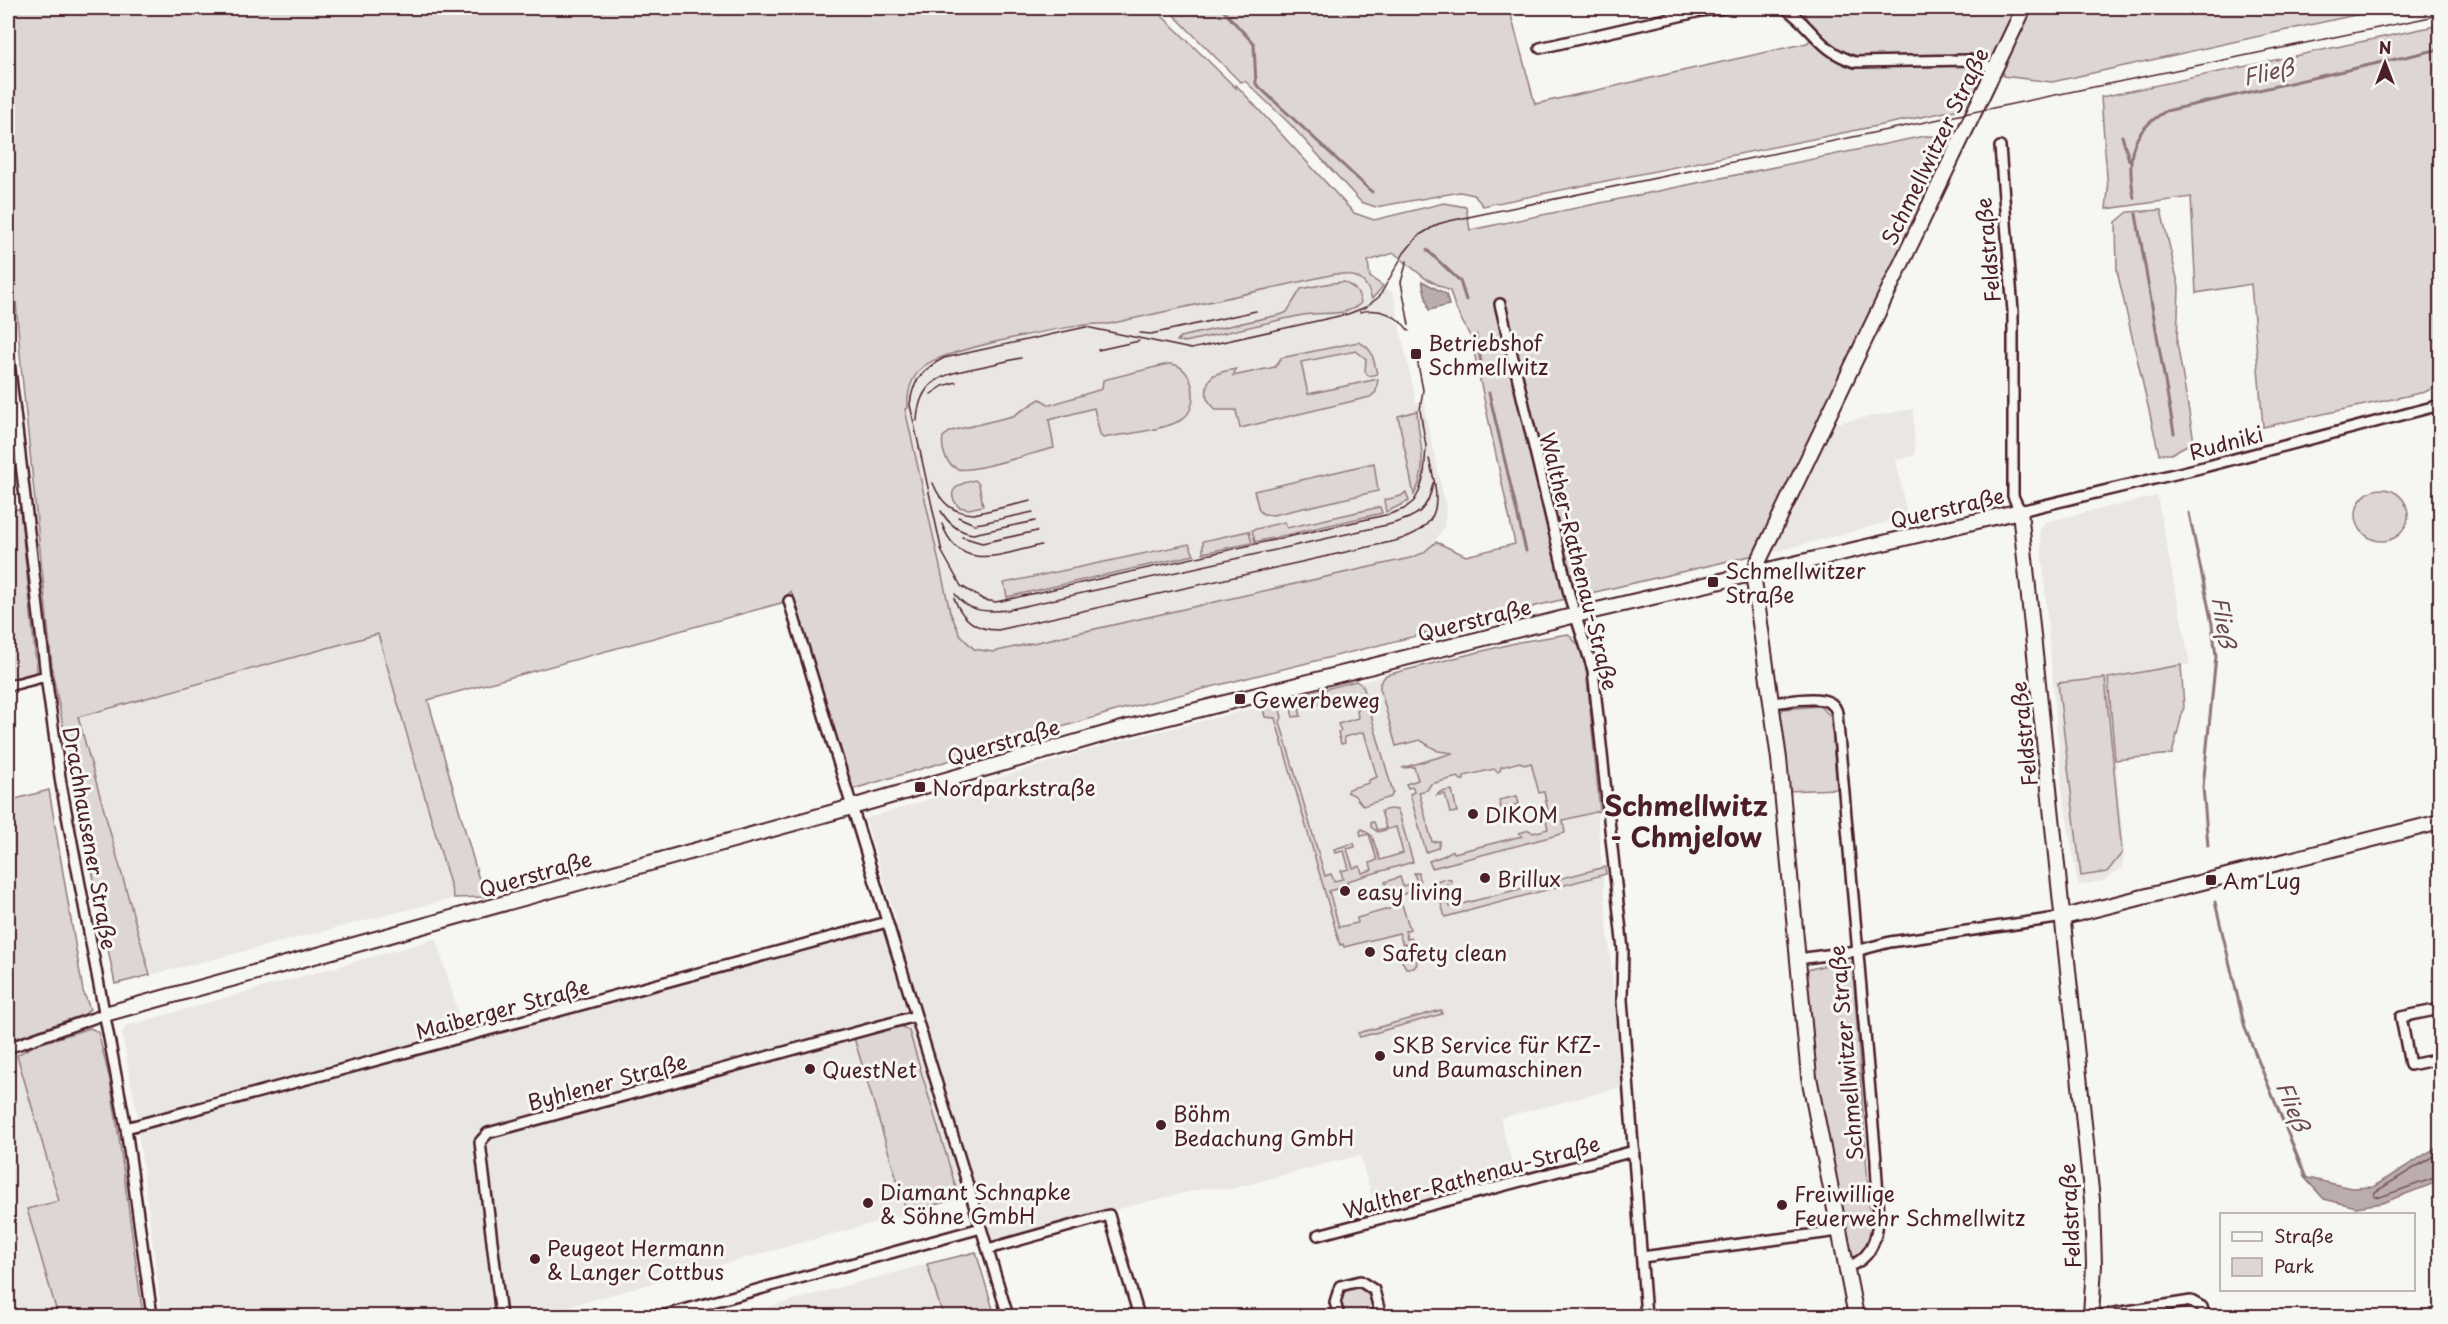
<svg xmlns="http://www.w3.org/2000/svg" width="2448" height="1324" viewBox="0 0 2448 1324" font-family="'Playpen Sans',sans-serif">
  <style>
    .built { fill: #e9e6e3 }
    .green { fill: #ddd6d5; stroke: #947a80; stroke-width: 1.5; fill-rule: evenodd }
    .water { fill: #bbadae; stroke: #8e747a; stroke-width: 1.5 }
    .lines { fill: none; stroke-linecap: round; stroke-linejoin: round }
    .shore { stroke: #77585f; stroke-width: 1.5 }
    .stream { stroke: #8e747a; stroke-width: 3 }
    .street-casing { stroke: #4a1f2b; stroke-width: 14 }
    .secondary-casing { stroke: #4a1f2b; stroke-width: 18 }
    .street { stroke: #f6f6f2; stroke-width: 9 }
    .secondary { stroke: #f6f6f2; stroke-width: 14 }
    .tram { stroke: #4a1f2b; stroke-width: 1.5 }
    .poi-dot { fill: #4a1f2b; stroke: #f6f6f2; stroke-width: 2 }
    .labels { text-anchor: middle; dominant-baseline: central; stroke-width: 6; stroke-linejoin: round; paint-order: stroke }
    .street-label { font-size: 21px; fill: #4a1f2b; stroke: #f6f6f2 }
    .poi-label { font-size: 21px; fill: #4a1f2b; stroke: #f6f6f2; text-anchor: start }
    .water-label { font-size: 22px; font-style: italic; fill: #6c4a52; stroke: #f6f6f2 }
    .district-label { font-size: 27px; font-weight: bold; fill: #4a1f2b; stroke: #f6f6f2 }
  </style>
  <rect width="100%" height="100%" fill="#f6f6f2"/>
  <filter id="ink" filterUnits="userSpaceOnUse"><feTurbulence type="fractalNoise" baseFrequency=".0167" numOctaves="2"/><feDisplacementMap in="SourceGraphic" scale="12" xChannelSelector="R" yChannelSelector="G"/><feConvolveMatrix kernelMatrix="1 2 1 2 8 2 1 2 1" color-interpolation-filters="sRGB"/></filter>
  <g filter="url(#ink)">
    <path class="built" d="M1367,261L1370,277L1393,293L1398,315L1394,321L1399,324L1416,402L1426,404L1425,412L1446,508L1444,528L1430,548L1410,558L993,652L973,649L960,635L950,612L902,394L928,350Z
      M1913,409L1915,455L1896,460L1907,517L1770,553L1830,424Z
      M2157,496L2190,664L2108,679L2124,853L2122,868L2103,881L2078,885L2062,788L2040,530L2045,522Z
      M379,634L454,898L150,975L78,717Z
      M1431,665L1584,669L1622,1087L1500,1118L1516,1179L1377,1215L1360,1155L1230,1189L1204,1188L991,1240L976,1195L533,1316H162L138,1130L897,922L865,819L1112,743Z
      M436,939L464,1033L139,1124L122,1034L126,1026Z
      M17,1055L59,1202L28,1210L58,1316H8V1058Z
      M927,1264L943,1316H735Z"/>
    <path class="green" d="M8,8H1154L1236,88V85L1354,213L1374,220L1444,203L1466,207L1470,230L1924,136L1953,137L1754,555L1548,603L1119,710L850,790L791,591L781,603L428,700L484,897L454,898L378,634L78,717L150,975L115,984L53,676L21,366L8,199ZM1394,253L1425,278L1450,291L1455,307L1471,338L1515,544L1466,556L1436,542L1423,553L1410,558L993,652L974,649L960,635L950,612L905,409L908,408C907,391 912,374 927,364C950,349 1081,321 1109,324L1335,274C1355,273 1367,279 1372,299L1383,286L1370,277L1368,261Z
      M1167,8H1509L1535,104L1807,43L1816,34L1802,8H2015L1970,107L1483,206L1474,195L1460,192L1376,207L1361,202L1289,123L1245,81L1240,82Z
      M2031,8H2387L2052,82L2003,76V66Z
      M2440,25V384L2425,392L2263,427L2251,284L2196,293L2191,197L2106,209L2108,191L2101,97Z
      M2161,210L2179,287L2177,343L2194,441L2171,454H2159L2117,271L2116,222L2128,212Z
      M1344,282C1354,287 1359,291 1361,303C1345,318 1323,311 1303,315C1264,323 1224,333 1185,342L1177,341L1180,337L1283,314L1287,312L1301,289L1331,283Z
      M1358,342C1374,348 1373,359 1377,374L1369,376L1365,372L1366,359L1356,351L1301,362L1308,394L1378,379L1376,392L1370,397L1240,428L1236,410H1216L1207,399C1204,374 1215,373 1236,369L1233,376L1275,367L1281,358Z
      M1168,364C1194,362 1202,408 1181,420C1164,430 1124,434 1103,438L1100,435L1094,408L1049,420L1054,448C1036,452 972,473 958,469C945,464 941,449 943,437L951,431L1013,416L1040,399L1050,405L1102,389L1103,380Z
      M1417,411C1418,441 1430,465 1414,495L1398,416Z
      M1374,463L1378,491L1273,515L1263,514L1259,510L1254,491Z
      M975,480L979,484L983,506L969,509L959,507C943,490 960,483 975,480Z
      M2356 515a26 26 0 1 1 52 0a26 26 0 1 1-52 0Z
      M1406,492L1409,501L1386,512L1384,500L1401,496Z
      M1380,507L1382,513L1255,542L1252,530L1284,522L1287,528Z
      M20,508L37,672L8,680V512Z
      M1249,531L1252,543L1203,553V541Z
      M1189,544L1194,555L1007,597L1004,583Z
      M1568,634L1580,647L1586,668L1600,811L1563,820L1565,833L1432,868L1429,861L1443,856L1453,850L1454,853L1522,836L1519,833L1529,830L1533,833L1548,829L1544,812L1548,811L1544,792L1539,793L1531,763L1524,765L1520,762L1501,767L1500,771L1497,772L1494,769L1464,776V780H1461L1458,777L1431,784L1427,790L1419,792L1432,842L1440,841L1438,848L1426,852L1410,794L1414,792L1413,787L1408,788L1406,784L1418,780L1414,767L1402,768L1453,753L1438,751L1420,740L1396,746L1380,688V683L1386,675L1519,642Z
      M2181,665L2184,707L2172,754L2115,760L2108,678Z
      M2105,678L2122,853L2107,872L2081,876L2058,683Z
      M1356,681L1363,686L1367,699L1355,702L1351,694L1328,701L1325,689Z
      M1321,690L1324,702L1299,709L1301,716L1293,717L1288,698Z
      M1277,701L1282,717L1280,722L1325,876L1331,874L1334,881L1343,879L1341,871L1349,869L1344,851L1335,853L1334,849L1354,843L1355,847L1347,849L1353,868L1360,866L1362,873L1372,870L1370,863L1377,860L1369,834L1361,836L1360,831L1362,829L1372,836L1380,860L1403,853L1396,827L1378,832L1371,827V822H1374L1377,830L1386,828L1381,811L1390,809L1398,810L1413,862L1347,881L1348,886L1329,891L1339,927L1358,923L1357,918L1392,908L1385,882L1400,877L1403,886L1417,882L1414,873H1419L1420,882L1418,888L1399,896L1410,929L1405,931L1407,939L1412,938L1413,942L1403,945L1399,933L1344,947L1343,944L1340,945L1275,718L1265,717L1262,705Z
      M1365,706L1369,708L1393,792L1391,797L1363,806L1354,795L1347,792L1348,789L1369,783V780L1377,777L1364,732L1344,737L1345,743L1341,744L1338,732L1341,731L1338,724L1358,718L1357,710Z
      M1819,706L1831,716L1837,789L1786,791L1779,715L1783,709Z
      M49,790L83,991L90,1009L85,1014L8,1041V801Z
      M1452,790L1457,812L1450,813L1445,794L1437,795L1440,792Z
      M1517,796L1519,804L1501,808L1499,800Z
      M1605,867L1606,874L1445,917L1435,882L1442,879L1451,880L1452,883L1444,885L1450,907Z
      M1414,945L1417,964L1414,968H1406L1399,956L1406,954L1405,948Z
      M1845,961L1850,963L1853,967L1871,1229V1243L1863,1255L1851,1258L1814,1074L1804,974L1810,969Z
      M1441,1010L1442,1014L1360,1037L1358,1033Z
      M901,1026L909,1031L957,1191V1196L954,1199L907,1213L854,1038Z
      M90,1028L98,1032L110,1080L119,1138L143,1316H58L27,1209L59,1201L17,1055L35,1045Z
      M976,1252L995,1316H943L927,1264Z
      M1359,1287L1369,1296L1375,1316H1341L1338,1305L1343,1292Z"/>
    <path class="water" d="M1422,281L1446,294L1449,305L1429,310Z
      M2440,1145V1181L2382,1203L2356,1207L2324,1199L2304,1177L2351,1188L2373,1187Z"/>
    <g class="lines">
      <path class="shore" d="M2440,1152L2375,1192L2374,1196L2380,1197L2440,1176"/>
      <path class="stream" d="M1221,8L1254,44L1256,84L1372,192
        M2122,136L2129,160
        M2134,198C2127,159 2128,133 2166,111L2440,49
        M2136,214L2174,433
        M1427,250L1460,281L1466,300
        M1476,335L1483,373
        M1489,393L1526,551
        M2189,513L2212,624L2216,656L2203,787L2208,846
        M2215,902L2245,1028L2306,1178"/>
      <g class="street-casing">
        <path id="street" d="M1699,8L1701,11L1725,8
          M1785,8C1813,27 1819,51 1855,62L1969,60L1994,68
          M1540,48L1701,11
          M2000,147L2013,311V496L2020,511L2204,467L2440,405
          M1500,304L1570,598L1593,670L1623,950L1622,1000L1646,1316
          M8,353L46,676L61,784L126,1128L152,1316
          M789,601L1008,1316
          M8,686L46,676
          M1772,703C1789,702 1833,690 1837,713L1876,1160C1876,1196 1891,1255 1846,1267
          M1798,959L1856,951L1890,942L2064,917
          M2440,1009L2401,1017L2410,1065L2440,1059
          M8,1048L105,1014
          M126,1128L887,922
          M1318,1235L1634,1151
          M988,1249L1109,1215L1139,1316
          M1642,1257L1839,1231
          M501,1316L480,1142L488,1133L916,1016
          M662,1316L981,1228
          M1339,1316L1335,1302L1340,1286L1360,1281L1374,1290L1381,1316
          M2096,1316L2191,1301L2202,1307L2205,1316"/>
      </g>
      <g class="secondary-casing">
        <path id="secondary" d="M2064,917L2440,822
          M105,1014L852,807L1129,727L1576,615L2020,511L2092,1200L2094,1265L2091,1316
          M1856,1316L1809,1077L1779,759L1753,573L2024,8"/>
      </g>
      <use href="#street" class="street"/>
      <use href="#secondary" class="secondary"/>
      <path class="tram" d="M1407,261L1401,282L1409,325
        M1360,312C1380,307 1397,315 1409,331
        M1140,333L1151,334L1256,311
        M1098,350L1139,341
        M1416,354L1423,390L1420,410L1426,446L1424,475L1419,492L1414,501L1404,509L1390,514L996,602L984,600L961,586L942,552L910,405C912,382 922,369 944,358L1086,327L1191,349L1348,314L1366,307L1379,297L1404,253L1418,236L1438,224L1449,221L2440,15
        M931,394L943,386L956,382
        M917,421C919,381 941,375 975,368C991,365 1006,361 1021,358
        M933,483C941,503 952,513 974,514L1031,501
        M941,511C948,523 959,532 973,534L1035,521
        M958,517L974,524L982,523L1033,512
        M942,524C960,574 1001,554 1041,545
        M962,537L982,543L1037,531
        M955,594C969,613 987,612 1007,610L1391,524C1417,517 1428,511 1433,483
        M954,598C962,619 975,630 998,630L1395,541C1444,527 1440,501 1429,459"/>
    </g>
  </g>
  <g class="poi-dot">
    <rect x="1410" y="348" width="12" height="12" rx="3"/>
    <rect x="1707" y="576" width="12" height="12" rx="3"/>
    <rect x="1234" y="693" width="12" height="12" rx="3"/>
    <rect x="914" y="781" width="12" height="12" rx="3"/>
    <circle cx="1473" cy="814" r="6"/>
    <circle cx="1485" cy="878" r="6"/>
    <rect x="2205" y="874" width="12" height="12" rx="3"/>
    <circle cx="1345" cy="891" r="6"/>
    <circle cx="1370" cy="952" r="6"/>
    <circle cx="1380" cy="1056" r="6"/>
    <circle cx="810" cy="1069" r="6"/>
    <circle cx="1161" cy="1125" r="6"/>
    <circle cx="868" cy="1203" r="6"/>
    <circle cx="1782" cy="1205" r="6"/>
    <circle cx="535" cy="1259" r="6"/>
  </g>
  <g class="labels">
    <g class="street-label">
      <text transform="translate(1934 146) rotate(-64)">Schmellwitzer Straße</text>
      <text transform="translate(1987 250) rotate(-95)">Feldstraße</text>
      <text transform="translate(2226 442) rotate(-15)">Rudniki</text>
      <text transform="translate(1947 507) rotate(-13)">Querstraße</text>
      <text transform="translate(1580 561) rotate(76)">Walther-Rathenau-Straße</text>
      <text transform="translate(1474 619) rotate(-14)">Querstraße</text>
      <text transform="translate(2023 734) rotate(-96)">Feldstraße</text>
      <text transform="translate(1003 741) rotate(-16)">Querstraße</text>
      <text transform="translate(91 838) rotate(80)">Drachhausener Straße</text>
      <text transform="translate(535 873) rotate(-16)">Querstraße</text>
      <text transform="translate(502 1008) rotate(-15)">Maiberger Straße</text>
      <text transform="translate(1845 1053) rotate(-95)">Schmellwitzer Straße</text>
      <text transform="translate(607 1081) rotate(-15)">Byhlener Straße</text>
      <text transform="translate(1471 1176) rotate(-15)">Walther-Rathenau-Straße</text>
      <text transform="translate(2069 1216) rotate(-93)">Feldstraße</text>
    </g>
    <g class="poi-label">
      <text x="1428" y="342">Betriebshof<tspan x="1428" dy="24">Schmellwitz</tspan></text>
      <text x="1725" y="570">Schmellwitzer<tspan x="1725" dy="24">Straße</tspan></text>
      <text x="1252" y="699">Gewerbeweg</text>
      <text x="932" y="787">Nordparkstraße</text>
      <text x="1485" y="814">DIKOM</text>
      <text x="1497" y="878">Brillux</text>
      <text x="2223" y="880">Am Lug</text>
      <text x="1357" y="891">easy living</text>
      <text x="1382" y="952">Safety clean</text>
      <text x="1392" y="1044">SKB Service für KfZ-<tspan x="1392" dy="24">und Baumaschinen</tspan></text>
      <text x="822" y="1069">QuestNet</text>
      <text x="1173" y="1113">Böhm<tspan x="1173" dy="24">Bedachung GmbH</tspan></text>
      <text x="880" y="1191">Diamant Schnapke<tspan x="880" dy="24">&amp; Söhne GmbH</tspan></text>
      <text x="1794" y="1193">Freiwillige<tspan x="1794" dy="24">Feuerwehr Schmellwitz</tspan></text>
      <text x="547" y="1247">Peugeot Hermann<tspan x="547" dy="24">&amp; Langer Cottbus</tspan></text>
    </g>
    <g class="water-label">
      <text transform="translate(2268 71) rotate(-13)">Fließ</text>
      <text transform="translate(2225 622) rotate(81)">Fließ</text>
      <text transform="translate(2294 1106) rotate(68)">Fließ</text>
    </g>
    <g class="district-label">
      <text x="1686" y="804">Schmellwitz<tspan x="1686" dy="31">- Chmjelow</tspan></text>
    </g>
  </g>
  <rect width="2448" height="1324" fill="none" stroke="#f6f6f2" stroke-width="30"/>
  <rect x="15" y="15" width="2418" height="1294" fill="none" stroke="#4a1f2b" stroke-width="2" filter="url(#ink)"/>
  <rect x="2220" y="1213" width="195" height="78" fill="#f6f6f2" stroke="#b1a0a2" stroke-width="1.5"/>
  <rect x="2232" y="1232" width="30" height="9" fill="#f6f6f2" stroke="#b1a0a2" stroke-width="1.5"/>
  <text x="2274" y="1243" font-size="18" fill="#4a1f2b">Straße</text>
  <rect x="2232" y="1258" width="30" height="18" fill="#ddd6d5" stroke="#b1a0a2" stroke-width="1.5"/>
  <text x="2274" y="1273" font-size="18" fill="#4a1f2b">Park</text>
  <g transform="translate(2385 63)" stroke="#f6f6f2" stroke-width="4.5" paint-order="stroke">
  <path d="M0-4.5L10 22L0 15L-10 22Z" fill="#4a1f2b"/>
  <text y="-9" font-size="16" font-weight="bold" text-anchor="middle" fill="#4a1f2b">N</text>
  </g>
</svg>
